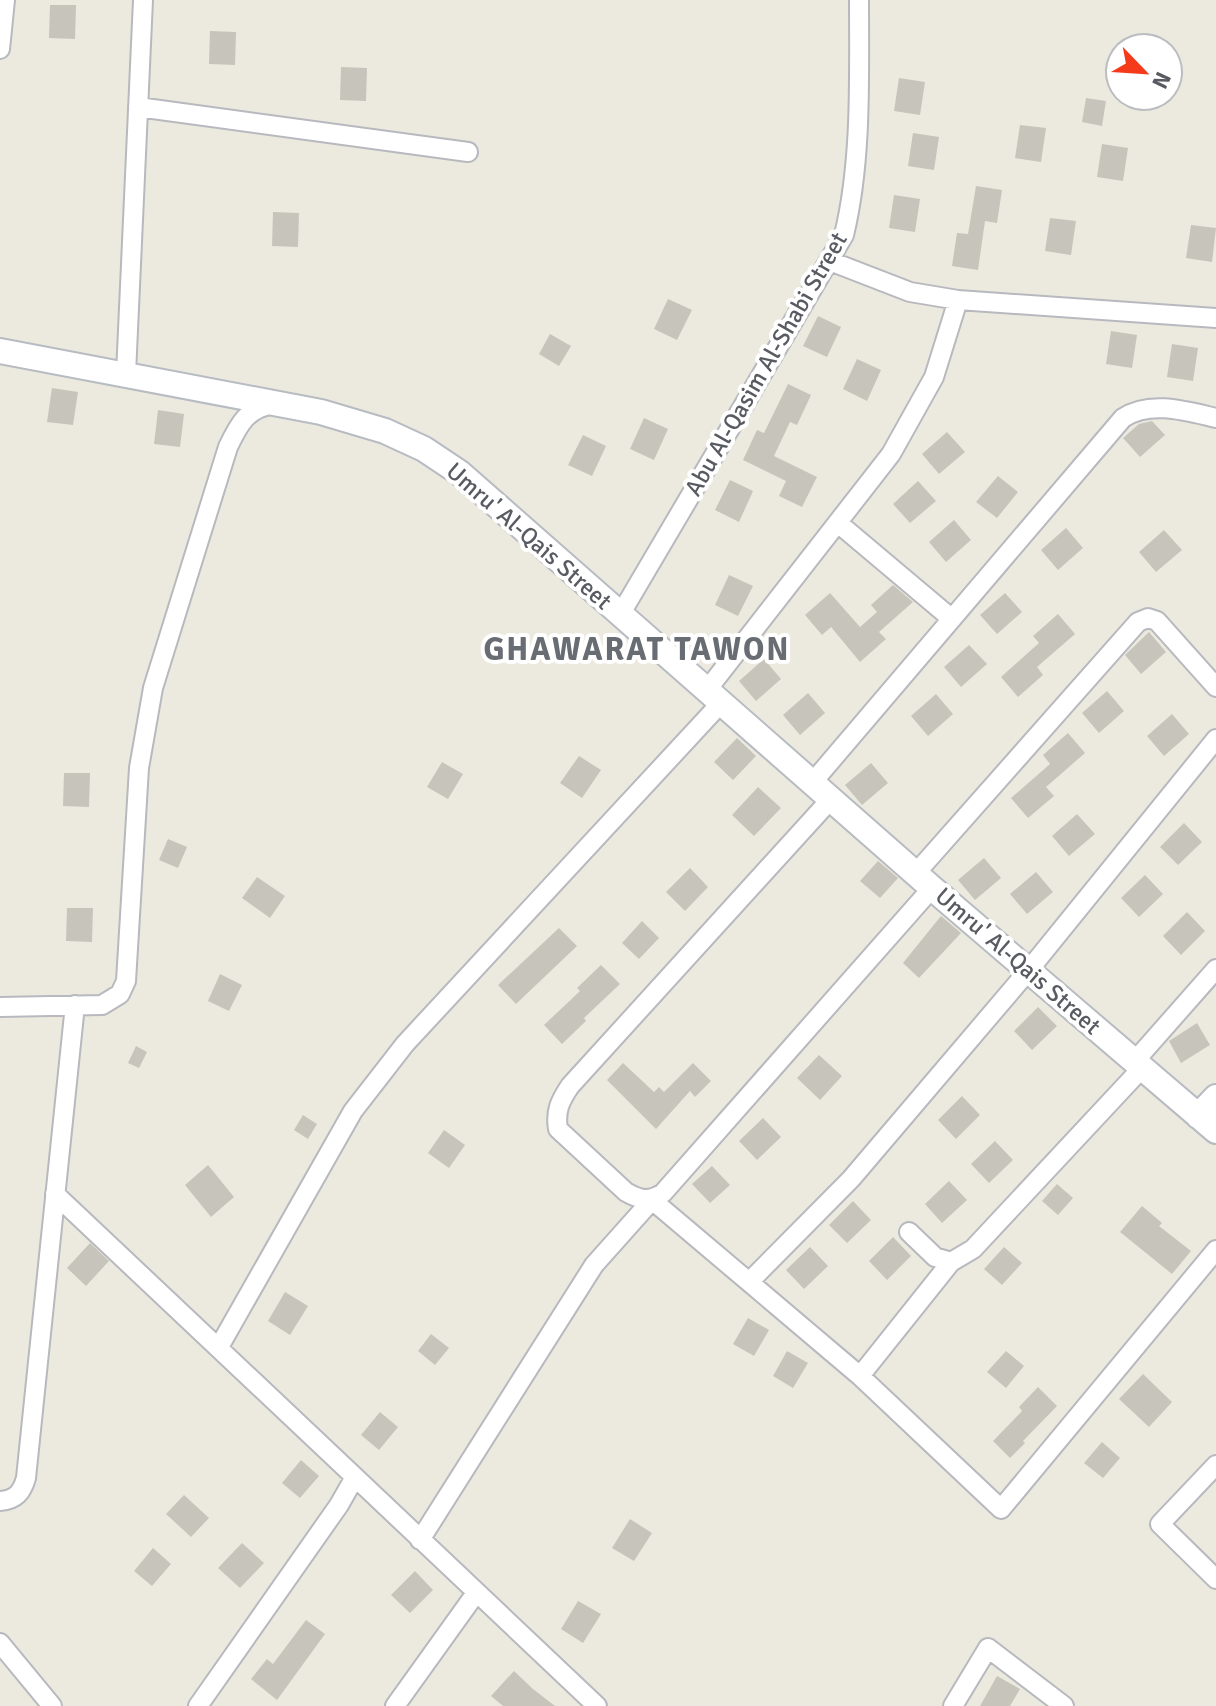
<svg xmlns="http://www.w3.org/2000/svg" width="1216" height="1706" viewBox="0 0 1216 1706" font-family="Signika,sans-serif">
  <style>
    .building { fill: #c7c4bb }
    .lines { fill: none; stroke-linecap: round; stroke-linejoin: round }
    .street-casing { stroke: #b7b9bf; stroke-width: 22 }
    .secondary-casing { stroke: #b7bbc2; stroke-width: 28 }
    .street { stroke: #fff; stroke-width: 18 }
    .secondary { stroke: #fff; stroke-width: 24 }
    .labels { text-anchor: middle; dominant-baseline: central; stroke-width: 8; stroke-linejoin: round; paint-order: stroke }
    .street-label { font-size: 24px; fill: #585b61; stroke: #fff }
    .district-label { font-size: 32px; font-weight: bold; letter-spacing: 2px; fill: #686d73; stroke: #fff }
  </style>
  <rect width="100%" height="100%" fill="#eceade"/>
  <path class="building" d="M50,5H76L75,39L49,38Z
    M210,31L236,32L235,65L209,64Z
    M341,67L367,68L366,101L340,100Z
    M899,78L925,82L920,115L894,111Z
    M1086,98L1106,101L1102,126L1082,122Z
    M1020,125L1046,128L1041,162L1015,158Z
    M913,133L939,137L934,170L908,166Z
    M1102,144L1128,148L1123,181L1097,177Z
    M976,186L1002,190L997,223L985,221L978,270L952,266L957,233L968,234Z
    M894,195L920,199L915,232L889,228Z
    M273,212L299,213L298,247L272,246Z
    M1050,218L1076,221L1071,255L1045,251Z
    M1191,225L1216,228L1212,262L1186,258Z
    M668,299L692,310L677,340L654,329Z
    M818,316L841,327L827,357L803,346Z
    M1111,331L1137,335L1132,368L1106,364Z
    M550,334L571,346L559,366L539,354Z
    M1172,344L1198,348L1193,381L1167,377Z
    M857,359L881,370L867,401L843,389Z
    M788,384L811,395L797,425L790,422L774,456L817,477L802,507L779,496L786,481L743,460L757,430L764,433Z
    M52,388L78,392L73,425L47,422Z
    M158,410L184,414L180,447L154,444Z
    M644,418L668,429L654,460L630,449Z
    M1152,421L1165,435L1140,457L1123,438L1139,424Z
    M947,432L965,452L939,474L922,454Z
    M583,435L606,446L592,476L568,465Z
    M998,476L1018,492L997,518L976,502Z
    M730,480L753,491L739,522L715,510Z
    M918,481L936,501L910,523L893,504Z
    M954,520L971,540L946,562L929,542Z
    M1066,528L1083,548L1058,570L1041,550Z
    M1164,530L1182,550L1156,572L1139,552Z
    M729,575L753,586L738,616L715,605Z
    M893,585L913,602L879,632L886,639L860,662L831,627L822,635L805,615L830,593L860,627L877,612L871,605Z
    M1005,593L1022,612L997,634L980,615Z
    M1058,614L1075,634L1037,667L1043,675L1018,697L1001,677L1039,643L1033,636Z
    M1149,632L1166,652L1141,674L1125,655Z
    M969,645L987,664L961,687L944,667Z
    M764,659L781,679L756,701L739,681Z
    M1107,691L1124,711L1099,733L1082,713Z
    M808,693L825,713L800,735L783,715Z
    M936,694L953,714L928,736L911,716Z
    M1172,714L1189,734L1164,756L1147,736Z
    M1068,733L1085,753L1046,787L1054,796L1028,818L1011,798L1050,764L1043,755Z
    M737,738L756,756L733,780L714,762Z
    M579,756L601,770L582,798L560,783Z
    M442,762L463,774L448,799L427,787Z
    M871,763L888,783L862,805L845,785Z
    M64,773H90L89,807L63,806Z
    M758,787L781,808L754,836L732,815Z
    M1077,814L1095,834L1069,856L1052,836Z
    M1184,823L1202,842L1178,865L1160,847Z
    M168,839L187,847L178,868L159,860Z
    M984,858L1001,878L975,900L958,880Z
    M878,861L898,878L880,898L860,881Z
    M690,868L708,887L685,911L666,892Z
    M1036,872L1053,892L1027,914L1010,894Z
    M1145,875L1163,894L1139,917L1121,898Z
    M257,877L285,896L270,918L242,898Z
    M67,908H93L92,942L66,941Z
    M1187,912L1205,931L1181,955L1163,936Z
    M941,916L961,933L919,978L903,963Z
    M642,921L659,938L639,959L622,943Z
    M559,928L577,946L516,1004L498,985Z
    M601,965L620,984L584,1018L586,1021L562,1044L544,1025L580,991L577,988Z
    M220,974L242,985L229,1011L208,1001Z
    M1038,1007L1057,1026L1032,1050L1014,1031Z
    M1197,1023L1210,1045L1181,1063L1169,1041Z
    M136,1046L147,1052L139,1068L128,1063Z
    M819,1055L842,1076L820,1100L797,1078Z
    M623,1063L654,1092L659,1087L664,1092L693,1063L711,1081L695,1097L690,1091L656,1129L607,1080Z
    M962,1096L980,1115L956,1139L938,1120Z
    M303,1115L317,1124L308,1139L294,1130Z
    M763,1118L781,1137L757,1160L739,1141Z
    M444,1130L465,1145L449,1168L428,1153Z
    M995,1141L1013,1160L989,1183L971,1164Z
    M208,1165L234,1197L211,1217L185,1185Z
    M712,1166L730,1185L710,1203L692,1184Z
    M949,1181L967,1200L942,1223L925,1204Z
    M1057,1184L1073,1198L1058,1215L1042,1201Z
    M853,1201L871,1220L847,1243L829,1225Z
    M1142,1206L1162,1223L1159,1226L1191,1251L1172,1274L1120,1232Z
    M893,1237L911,1256L887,1280L869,1261Z
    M90,1243L109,1261L86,1286L67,1268Z
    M810,1247L828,1266L804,1289L786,1270Z
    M1004,1247L1022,1263L1002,1285L984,1269Z
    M285,1292L308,1306L290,1335L268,1321Z
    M748,1318L769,1330L754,1356L733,1344Z
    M431,1334L449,1348L435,1365L418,1351Z
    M787,1351L808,1363L793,1388L773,1376Z
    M1006,1351L1024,1366L1006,1388L987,1372Z
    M1143,1374L1172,1402L1149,1427L1119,1399Z
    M1038,1387L1057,1406L1023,1441L1025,1443L1010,1458L993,1441L1022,1411L1019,1407Z
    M380,1412L398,1427L379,1450L361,1435Z
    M1102,1442L1120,1458L1103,1478L1084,1463Z
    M301,1460L319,1476L300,1498L282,1483Z
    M184,1495L209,1518L191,1537L166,1514Z
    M630,1519L652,1533L634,1561L612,1548Z
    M242,1543L264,1563L240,1588L218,1568Z
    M153,1548L171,1564L152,1586L134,1571Z
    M415,1571L433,1590L410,1613L391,1595Z
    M578,1601L601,1614L583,1643L561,1629Z
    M306,1620L325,1634L277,1700L251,1679L267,1659L273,1664Z
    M514,1671L533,1689L555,1706H503L491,1696Z
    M997,1676L1020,1689L1010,1706H980Z"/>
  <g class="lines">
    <g class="street-casing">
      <path id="street" d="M0,49L5,0
        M138,107L468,152
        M830,261L910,292L958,300L1216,318
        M126,374L143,0
        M838,523L952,619
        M620,615L844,235C862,161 859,76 859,0
        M707,690L891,454L934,377L958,300
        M812,783L1123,418C1150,400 1186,411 1216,418
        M831,799L570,1086C560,1101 555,1111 558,1129L626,1192C640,1200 649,1202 663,1193L932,888
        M916,873L1138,622L1148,618L1157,621L1216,687
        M0,1007L102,1005L120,994L126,981L139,768L153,688L228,447C239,424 247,408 274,404
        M1134,1062L1216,969
        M55,1194L355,1477L339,1505L198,1706
        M909,1232L935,1257L951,1262L973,1249L1142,1068
        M749,1282L860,1376L951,1262
        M219,1347L353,1111L405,1044L721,703
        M860,1376L1001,1509L1216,1250
        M1216,1465L1160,1524L1216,1579
        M355,1477L597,1706
        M0,1501C16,1500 22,1492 26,1478L75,1005
        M420,1540L594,1265L652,1200L749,1282L851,1179L1028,971L1216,739
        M0,1643L52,1706
        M395,1706L476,1593
        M953,1706L988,1648L1064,1706"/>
    </g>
    <g class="secondary-casing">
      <path id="secondary" d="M0,351L321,412L385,431L424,449L460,473L932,888L1216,1131
        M1198,1116L1216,1097"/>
    </g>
    <use href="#street" class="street"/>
    <use href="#secondary" class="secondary"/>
  </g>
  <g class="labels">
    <g class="street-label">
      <text transform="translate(766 364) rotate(-60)">Abu Al-Qasim Al-Shabi Street</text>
      <text transform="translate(529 536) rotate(41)">Umru' Al-Qais Street</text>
      <text transform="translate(1018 961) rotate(41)">Umru' Al-Qais Street</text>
    </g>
    <g class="district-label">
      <text x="637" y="649">GHAWARAT TAWON</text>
    </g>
  </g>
  <g transform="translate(1144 72) rotate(115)"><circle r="38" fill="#ffffff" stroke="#bcbdc0" stroke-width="2"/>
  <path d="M0-6L14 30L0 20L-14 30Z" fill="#f53a1c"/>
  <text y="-12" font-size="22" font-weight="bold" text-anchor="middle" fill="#585b61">N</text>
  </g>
</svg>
